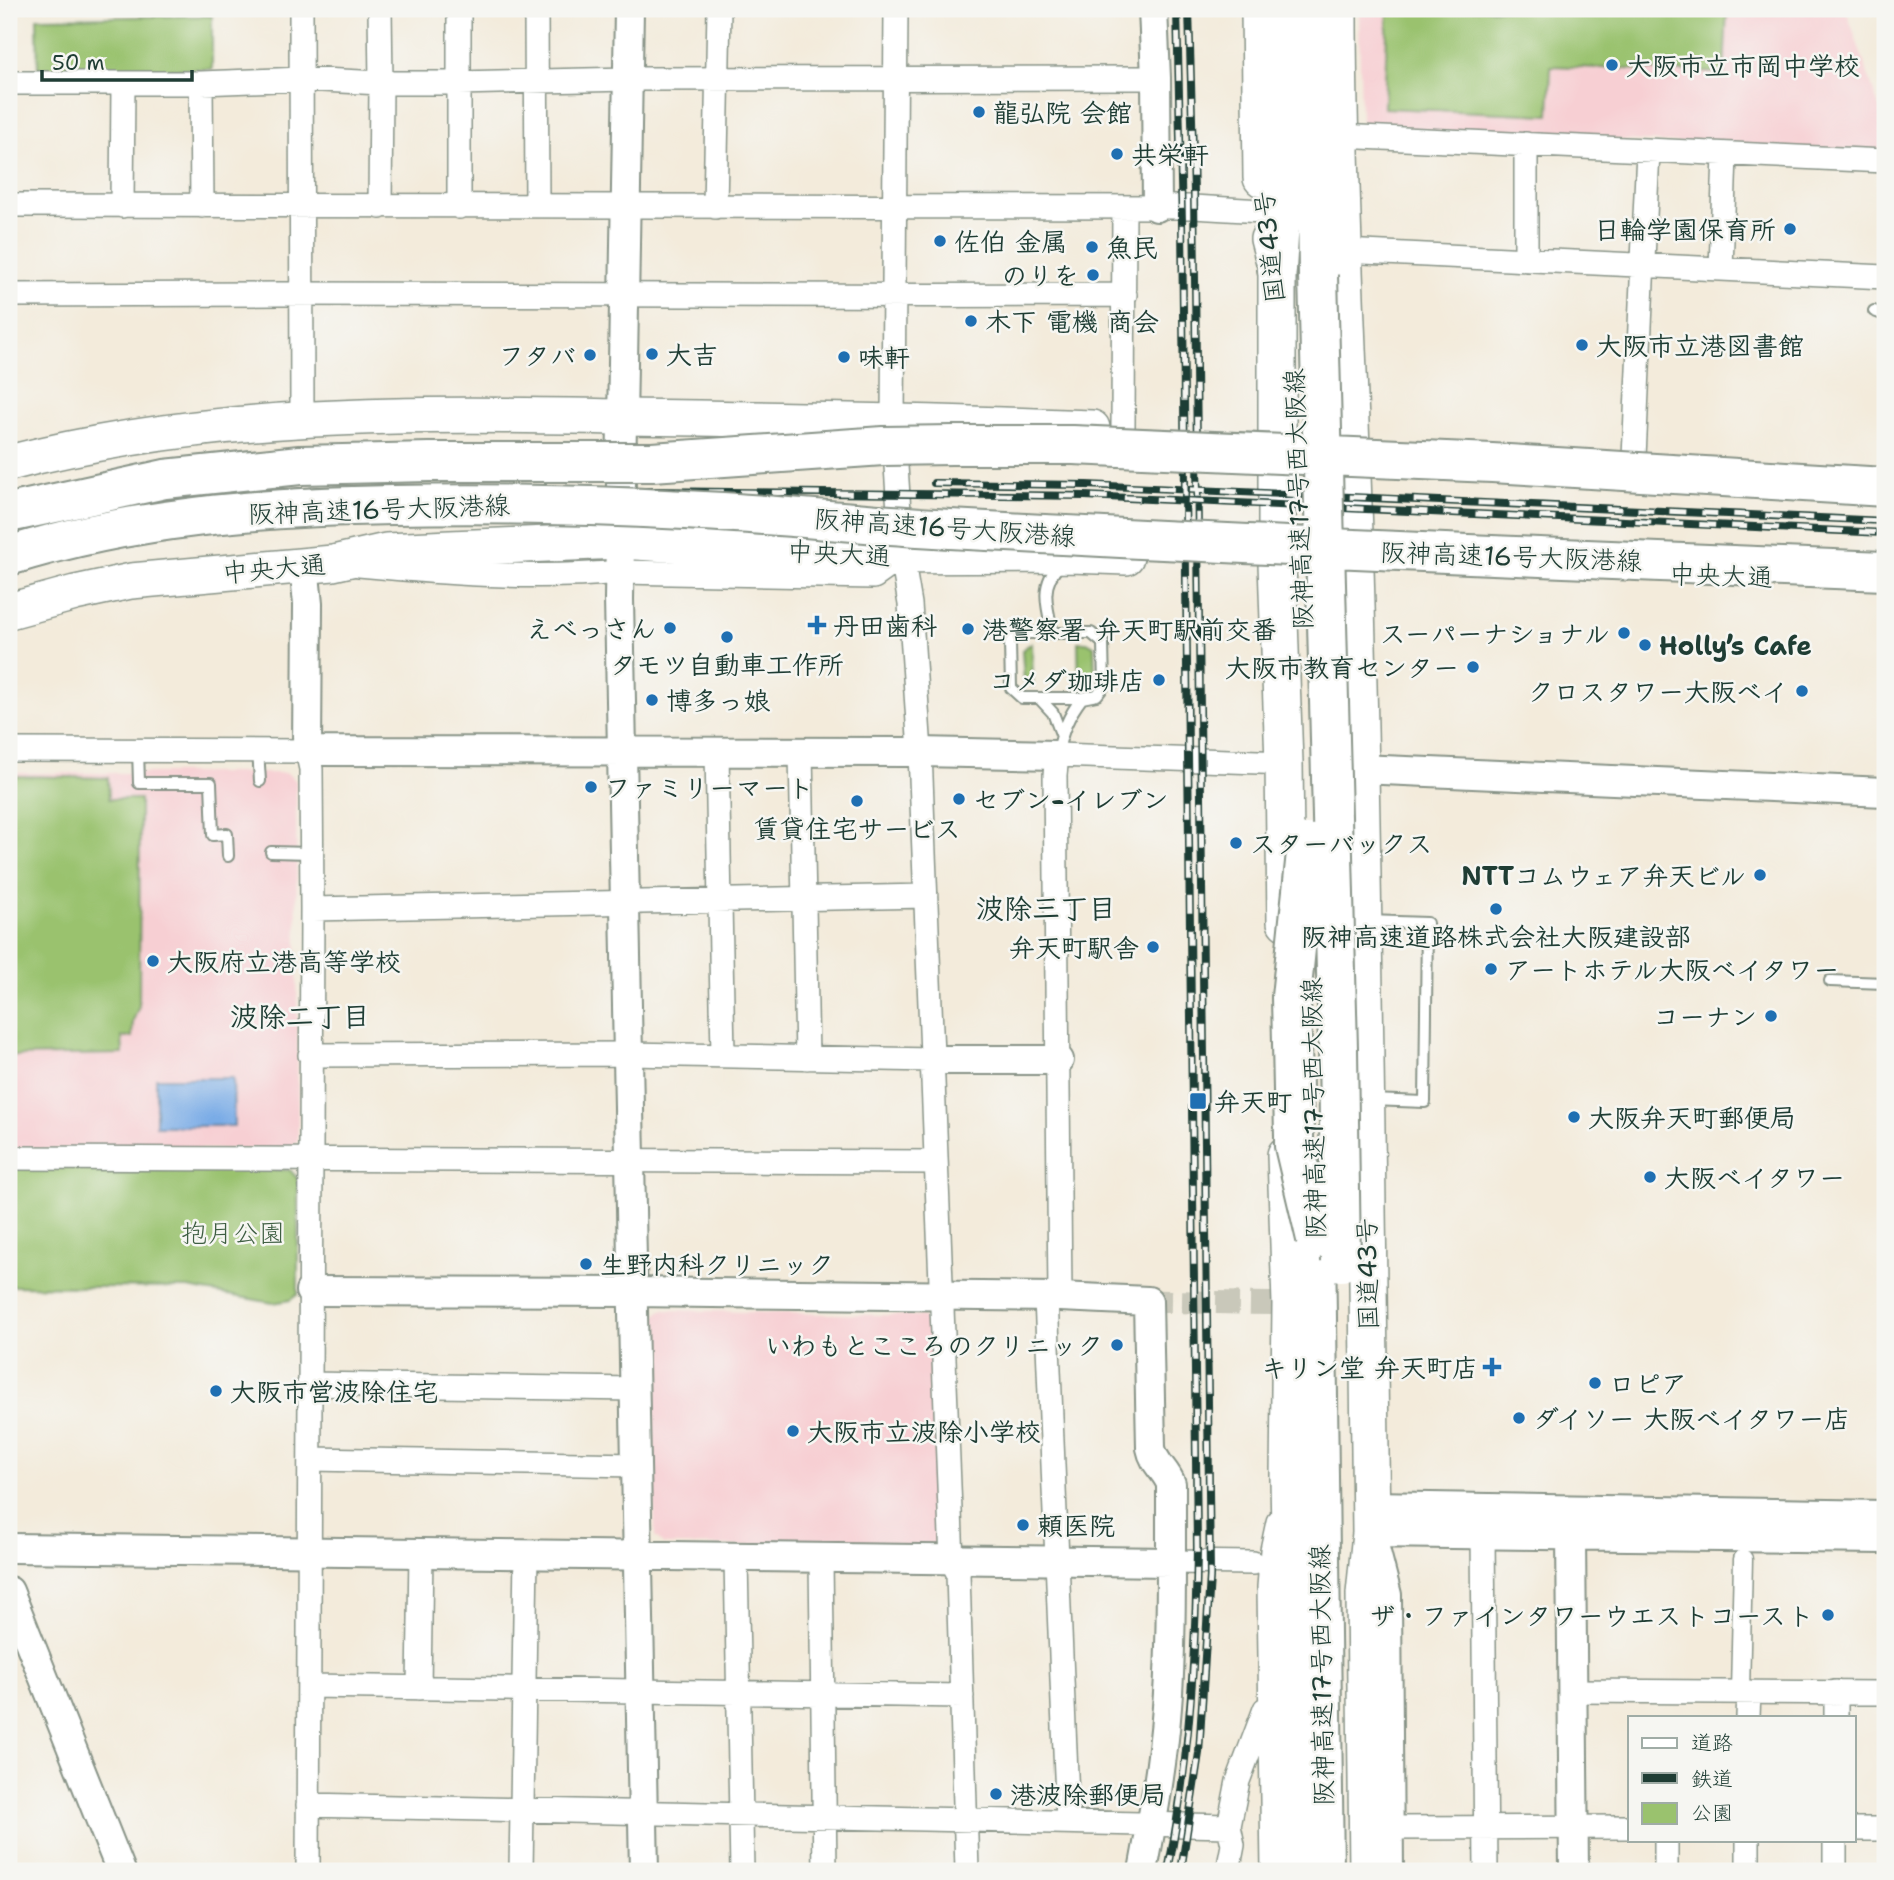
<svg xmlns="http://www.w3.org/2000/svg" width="1894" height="1880" viewBox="0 0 1894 1880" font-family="'Shantell Sans','Klee One',sans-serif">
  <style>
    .built { fill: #f7cfd3 }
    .green { fill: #9ac26e; stroke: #5c8051; stroke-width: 2 }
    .water { fill: #7aace6; stroke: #4c748d; stroke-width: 2 }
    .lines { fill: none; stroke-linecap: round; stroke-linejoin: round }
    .minor-tunnel { stroke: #c9c8ba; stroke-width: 23; stroke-dasharray: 23 11; stroke-linecap: butt }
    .service-casing { stroke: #899488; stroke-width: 14 }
    .pedestrian-casing { stroke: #899488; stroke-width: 21 }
    .minor-casing { stroke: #899488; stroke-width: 26 }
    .tertiary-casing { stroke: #899488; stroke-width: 32 }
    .primary-casing { stroke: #899488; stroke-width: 38 }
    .trunk-casing { stroke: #899488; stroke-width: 40 }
    .motorway-casing { stroke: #899488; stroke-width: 42 }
    .service { stroke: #fff; stroke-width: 10 }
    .pedestrian { stroke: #fff; stroke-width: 18 }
    .minor { stroke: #fff; stroke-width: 23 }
    .tertiary { stroke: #fff; stroke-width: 28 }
    .primary { stroke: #fff; stroke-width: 35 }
    .trunk { stroke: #fff; stroke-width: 37 }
    .motorway { stroke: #fff; stroke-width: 38 }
    .rail-casing { stroke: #1f3d34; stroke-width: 8 }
    .rail { stroke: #f6f6f2; stroke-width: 5; stroke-dasharray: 16; stroke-linecap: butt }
    .motorway-bridge-casing { stroke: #899488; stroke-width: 42; stroke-linecap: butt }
    .motorway-bridge { stroke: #fff; stroke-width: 38 }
    .poi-dot { fill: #1f6fb2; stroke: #f6f6f2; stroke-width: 2.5 }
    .labels { text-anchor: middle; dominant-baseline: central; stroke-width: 5; stroke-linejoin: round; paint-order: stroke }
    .poi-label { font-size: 26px; font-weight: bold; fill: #1f3d34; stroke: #f6f6f2; text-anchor: start }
    .street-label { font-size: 26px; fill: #1f3d34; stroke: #f6f6f2 }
    .park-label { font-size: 26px; fill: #3e5e42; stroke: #f6f6f2 }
    .neighbourhood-label { font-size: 28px; font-weight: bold; fill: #1f3d34; stroke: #f6f6f2 }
  </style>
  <rect width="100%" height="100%" fill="#f6f6f2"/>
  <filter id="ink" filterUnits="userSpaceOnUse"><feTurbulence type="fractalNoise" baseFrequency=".0143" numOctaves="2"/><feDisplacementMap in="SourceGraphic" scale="14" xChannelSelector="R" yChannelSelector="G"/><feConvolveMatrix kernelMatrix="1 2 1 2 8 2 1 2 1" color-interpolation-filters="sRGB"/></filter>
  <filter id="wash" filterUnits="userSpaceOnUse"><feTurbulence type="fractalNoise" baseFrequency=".00686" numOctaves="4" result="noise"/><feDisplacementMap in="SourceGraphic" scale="28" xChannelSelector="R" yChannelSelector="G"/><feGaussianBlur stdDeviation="1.57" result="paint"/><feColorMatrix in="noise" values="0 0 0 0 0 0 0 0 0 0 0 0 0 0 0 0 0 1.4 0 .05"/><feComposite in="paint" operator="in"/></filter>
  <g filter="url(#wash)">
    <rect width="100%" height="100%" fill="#f3ebdb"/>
    <path class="built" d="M1359,9H1846L1885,125V153L1368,128L1361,121Z
      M9,773H287L296,781L298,1141L288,1149H9Z
      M661,1310L922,1316L930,1326L939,1540L930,1549L664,1545L655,1537L651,1322Z"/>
    <path class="green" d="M1388,9H1727L1724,73L1551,66L1549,115L1384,108Z
      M212,16V69L38,70L37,18Z
      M1078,642H1087L1094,646L1095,678L1090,685H1079Z
      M1032,643L1033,686L1024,681L1022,650Z
      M9,776L108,778L109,799H140L139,1006L133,1021L132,1037H122L123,1054L11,1056L9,1051Z
      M9,1166L290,1170L298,1179V1294L290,1300L273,1303L188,1288L9,1286Z"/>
    <path class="water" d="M156,1078H233L234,1126H156Z"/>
  </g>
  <g filter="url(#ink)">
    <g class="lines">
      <path class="minor-tunnel" d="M1148,1301L1291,1304"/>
      <g class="service-casing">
        <path id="service" d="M1874,311L1885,315
          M1017,633H1091L1103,643L1104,686L1097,695L1082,698H1022L1011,688L1010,643Z
          M1053,633C1047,608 1039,584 1060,565
          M1040,699L1053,713L1061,734
          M138,749L139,783H211L213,835L227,834L228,856
          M258,750L260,781
          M1057,755C1062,732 1068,716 1082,698
          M271,852L311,853
          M1368,921L1427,923L1425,1102L1371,1100
          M1830,981L1885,983"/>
      </g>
      <g class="pedestrian-casing">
        <path id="pedestrian" d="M1740,1692L1743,1559"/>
      </g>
      <g class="minor-casing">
        <path id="minor" d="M301,9L302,418
          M380,9L381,83L380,207
          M536,9L537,206
          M896,9L893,420L902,557L910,604L920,752L952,1561L958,1573L967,1871
          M9,83H201L302,79L381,83H459L628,79L1156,78
          M201,83L202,206
          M1339,136L1885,161
          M1526,144V260
          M9,205L1193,207L1262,211
          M122,206L123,84
          M459,207V9
          M715,207L719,9
          M1343,251L1885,277
          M1721,268L1725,155
          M9,295C381,292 753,297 1125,295
          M1123,429L1124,207
          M1634,457L1648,151
          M359,565C445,573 534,580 620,572L874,577L902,557
          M9,750L307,751L311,769L312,909L308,1871
          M801,752L807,1058
          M717,753L723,1054
          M312,909L925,896
          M310,1055L629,1054L932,1060
          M9,1158L936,1162
          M1060,1297L1055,775L1057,755L1284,763
          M1046,1298L1068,1822
          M309,1384L635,1389
          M310,1459L636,1465
          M1483,1534L1486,1871
          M736,1558L742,1871
          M821,1560L825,1871
          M1171,1562L1253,1563
          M310,1686L962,1696
          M419,1688L421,1552
          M1574,1691L1885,1693
          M1748,1717L1749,1692
          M1836,1717V1692
          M308,1805L1229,1826L1233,1845L1228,1871
          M1229,1826L1238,1781L1265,1709
          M1388,1828L1630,1827
          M1854,1829H1885
          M1666,1840V1871
          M1748,1840V1871
          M521,1871L526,1554
          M1273,1871L1269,1587L1272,1550L1278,1522
          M1835,1871V1840"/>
      </g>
      <g class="tertiary-casing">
        <path id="tertiary" d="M629,9L619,599L644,1871
          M1153,9L1156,78L1157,207
          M304,565L308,604L307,751L920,752L1057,755
          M1360,769L1885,792
          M932,1060H1059
          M1371,1506L1885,1515
          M1571,1535L1574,1871
          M9,1548L1171,1562V1484C1166,1470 1154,1464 1151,1448L1148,1301L1060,1297L633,1292L310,1291
          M9,1591L121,1871
          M1143,1871C1153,1817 1163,1762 1167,1707C1171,1659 1171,1611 1171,1562
          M1389,1871L1387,1595L1371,1533L1885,1539"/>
      </g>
      <g class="primary-casing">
        <path id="primary" d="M9,463C209,411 417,413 622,417C779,419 936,422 1092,428
          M9,611L75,593L131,581L333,563L386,551L450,548L620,541L858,556L1071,555L1126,557"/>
      </g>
      <g class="trunk-casing">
        <path id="trunk" d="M1260,9L1262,178
          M1338,9C1338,195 1350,381 1355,568C1364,889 1367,1211 1371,1533L1365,1594L1368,1871
          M1269,239L1277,269V563L1284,763L1286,922
          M1286,1155L1291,1304L1289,1477L1296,1871"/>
      </g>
      <g class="motorway-casing">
        <path id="motorway" d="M1315,9L1318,275
          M1277,269L1281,205L1279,9
          M1316,1239L1324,1871"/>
      </g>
      <use href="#service" class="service"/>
      <use href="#pedestrian" class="pedestrian"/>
      <use href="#minor" class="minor"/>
      <use href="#tertiary" class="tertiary"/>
      <use href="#primary" class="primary"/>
      <use href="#trunk" class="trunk"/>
      <use href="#motorway" class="motorway"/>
      <g class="rail-casing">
        <path id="rail" d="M934,483L1086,485L1885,521
          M9,531L123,505L179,495
          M9,543C101,517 196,500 291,492C325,489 359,490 393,488L1085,496L1885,533
          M1168,1871C1189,1765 1196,1656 1197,1547L1182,223L1177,9
          M1181,1871L1199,1753L1210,1576L1194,193L1189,9"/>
      </g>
      <use href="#rail" class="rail"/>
      <g class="motorway-bridge-casing">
        <path id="motorway-bridge" d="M1318,275L1338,1049L1341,1262
          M9,513L165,479L300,465L429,462H652L883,446L952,445H1073L1492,463L1885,487
          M9,556C132,517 263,507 392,505C490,503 588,505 685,510C773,514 861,524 950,529C1261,546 1573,559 1885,571
          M1307,843L1291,997L1294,1136V1146L1316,1239"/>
      </g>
      <use href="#motorway-bridge" class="motorway-bridge"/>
    </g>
  </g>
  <g class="poi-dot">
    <circle cx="1612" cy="65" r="7"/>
    <circle cx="979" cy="112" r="7"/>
    <circle cx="1117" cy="154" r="7"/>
    <circle cx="1790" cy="229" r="7"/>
    <circle cx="940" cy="241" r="7"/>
    <circle cx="1092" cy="247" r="7"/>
    <circle cx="1093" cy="275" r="7"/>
    <circle cx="971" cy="321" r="7"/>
    <circle cx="1582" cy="345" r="7"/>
    <circle cx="652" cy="354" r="7"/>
    <circle cx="590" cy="355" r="7"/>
    <circle cx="844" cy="357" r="7"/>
    <path d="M813.5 614.5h7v7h7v7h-7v7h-7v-7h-7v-7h7z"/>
    <circle cx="670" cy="628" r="7"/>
    <circle cx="968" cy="629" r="7"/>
    <circle cx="1624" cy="633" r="7"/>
    <circle cx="727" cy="637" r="7"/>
    <circle cx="1645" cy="645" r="7"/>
    <circle cx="1473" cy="667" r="7"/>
    <circle cx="1159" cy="680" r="7"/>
    <circle cx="1802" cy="691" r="7"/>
    <circle cx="652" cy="700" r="7"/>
    <circle cx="591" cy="787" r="7"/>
    <circle cx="959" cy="799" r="7"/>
    <circle cx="857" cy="801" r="7"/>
    <circle cx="1236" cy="843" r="7"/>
    <circle cx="1760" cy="875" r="7"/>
    <circle cx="1496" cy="909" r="7"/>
    <circle cx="1153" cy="947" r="7"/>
    <circle cx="153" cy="961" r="7"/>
    <circle cx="1491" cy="969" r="7"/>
    <circle cx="1771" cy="1016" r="7"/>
    <rect x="1189" y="1092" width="18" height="18" rx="3.5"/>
    <circle cx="1574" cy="1117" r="7"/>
    <circle cx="1650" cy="1177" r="7"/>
    <circle cx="586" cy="1264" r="7"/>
    <circle cx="1117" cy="1345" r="7"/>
    <path d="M1488.5 1356.5h7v7h7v7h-7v7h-7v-7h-7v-7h7z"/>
    <circle cx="1595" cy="1383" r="7"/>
    <circle cx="216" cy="1391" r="7"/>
    <circle cx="1519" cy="1418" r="7"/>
    <circle cx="793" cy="1431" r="7"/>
    <circle cx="1023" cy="1525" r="7"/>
    <circle cx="1828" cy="1615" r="7"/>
    <circle cx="996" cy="1794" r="7"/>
  </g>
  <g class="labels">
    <g class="poi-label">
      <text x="1626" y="65">大阪市立市岡中学校</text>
      <text x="993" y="112">龍弘院 会館</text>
      <text x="1131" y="154">共栄軒</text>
      <text x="1776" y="229" text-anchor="end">日輪学園保育所</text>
      <text x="954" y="241">佐伯 金属</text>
      <text x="1106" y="247">魚民</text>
      <text x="1079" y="275" text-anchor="end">のりを</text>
      <text x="985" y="321">木下 電機 商会</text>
      <text x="1596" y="345">大阪市立港図書館</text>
      <text x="666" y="354">大吉</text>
      <text x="576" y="355" text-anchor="end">フタバ</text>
      <text x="858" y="357">味軒</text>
      <text x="833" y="625">丹田歯科</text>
      <text x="656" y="628" text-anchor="end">えべっさん</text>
      <text x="982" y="629">港警察署 弁天町駅前交番</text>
      <text x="1610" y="633" text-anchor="end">スーパーナショナル</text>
      <text x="1659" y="645">Holly’s Cafe</text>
      <text x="727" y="664" text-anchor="middle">タモツ自動車工作所</text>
      <text x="1459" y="667" text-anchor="end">大阪市教育センター</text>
      <text x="1145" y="680" text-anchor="end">コメダ珈琲店</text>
      <text x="1788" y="691" text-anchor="end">クロスタワー大阪ベイ</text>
      <text x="666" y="700">博多っ娘</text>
      <text x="605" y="787">ファミリーマート</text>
      <text x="973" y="799">セブン-イレブン</text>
      <text x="857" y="828" text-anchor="middle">賃貸住宅サービス</text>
      <text x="1250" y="843">スターバックス</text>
      <text x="1746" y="875" text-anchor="end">NTTコムウェア弁天ビル</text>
      <text x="1496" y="936" text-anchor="middle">阪神高速道路株式会社大阪建設部</text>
      <text x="1139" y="947" text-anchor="end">弁天町駅舎</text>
      <text x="167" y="961">大阪府立港高等学校</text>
      <text x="1505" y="969">アートホテル大阪ベイタワー</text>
      <text x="1757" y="1016" text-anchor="end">コーナン</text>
      <text x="1214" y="1101">弁天町</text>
      <text x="1588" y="1117">大阪弁天町郵便局</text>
      <text x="1664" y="1177">大阪ベイタワー</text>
      <text x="600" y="1264">生野内科クリニック</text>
      <text x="1103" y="1345" text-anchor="end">いわもとこころのクリニック</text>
      <text x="1478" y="1367" text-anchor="end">キリン堂 弁天町店</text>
      <text x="1609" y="1383">ロピア</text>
      <text x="230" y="1391">大阪市営波除住宅</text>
      <text x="1533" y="1418">ダイソー 大阪ベイタワー店</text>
      <text x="807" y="1431">大阪市立波除小学校</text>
      <text x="1037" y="1525">頼医院</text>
      <text x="1814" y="1615" text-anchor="end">ザ・ファインタワーウエストコースト</text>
      <text x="1010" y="1794">港波除郵便局</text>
    </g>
    <g class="street-label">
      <text transform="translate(1269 247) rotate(-96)">国道43号</text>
      <text transform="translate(1298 499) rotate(-92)">阪神高速17号西大阪線</text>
      <text transform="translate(379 509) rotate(-2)">阪神高速16号大阪港線</text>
      <text transform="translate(945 527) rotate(4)">阪神高速16号大阪港線</text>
      <text transform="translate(839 553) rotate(3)">中央大通</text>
      <text transform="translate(1511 556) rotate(2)">阪神高速16号大阪港線</text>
      <text transform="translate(274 568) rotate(-5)">中央大通</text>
      <text transform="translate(1721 575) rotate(2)">中央大通</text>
      <text transform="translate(1313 1108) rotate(-91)">阪神高速17号西大阪線</text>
      <text transform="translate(1367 1274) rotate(-91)">国道43号</text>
      <text transform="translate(1321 1675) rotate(-91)">阪神高速17号西大阪線</text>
    </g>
    <g class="park-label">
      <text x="233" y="1232">抱月公園</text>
    </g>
    <g class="neighbourhood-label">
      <text x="1046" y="908">波除三丁目</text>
      <text x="300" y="1016">波除二丁目</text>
    </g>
  </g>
  <rect width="1894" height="1880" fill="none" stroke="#f6f6f2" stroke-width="35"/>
  <rect x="1628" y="1716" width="228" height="126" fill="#f6f6f2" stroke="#a0aca6" stroke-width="2"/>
  <rect x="1642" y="1738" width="35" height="10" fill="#ffffff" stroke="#a0aca6" stroke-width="2"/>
  <text x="1691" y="1750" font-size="21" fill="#1f3d34">道路</text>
  <rect x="1642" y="1773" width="35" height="10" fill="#1f3d34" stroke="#a0aca6" stroke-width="2"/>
  <text x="1691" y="1786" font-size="21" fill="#1f3d34">鉄道</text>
  <rect x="1642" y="1803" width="35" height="21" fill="#9ac26e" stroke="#a0aca6" stroke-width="2"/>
  <text x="1691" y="1820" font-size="21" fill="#1f3d34">公園</text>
  <path d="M42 70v10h150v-10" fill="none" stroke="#1f3d34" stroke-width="3.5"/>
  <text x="52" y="70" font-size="21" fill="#1f3d34" stroke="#f6f6f2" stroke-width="5" paint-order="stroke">50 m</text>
</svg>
